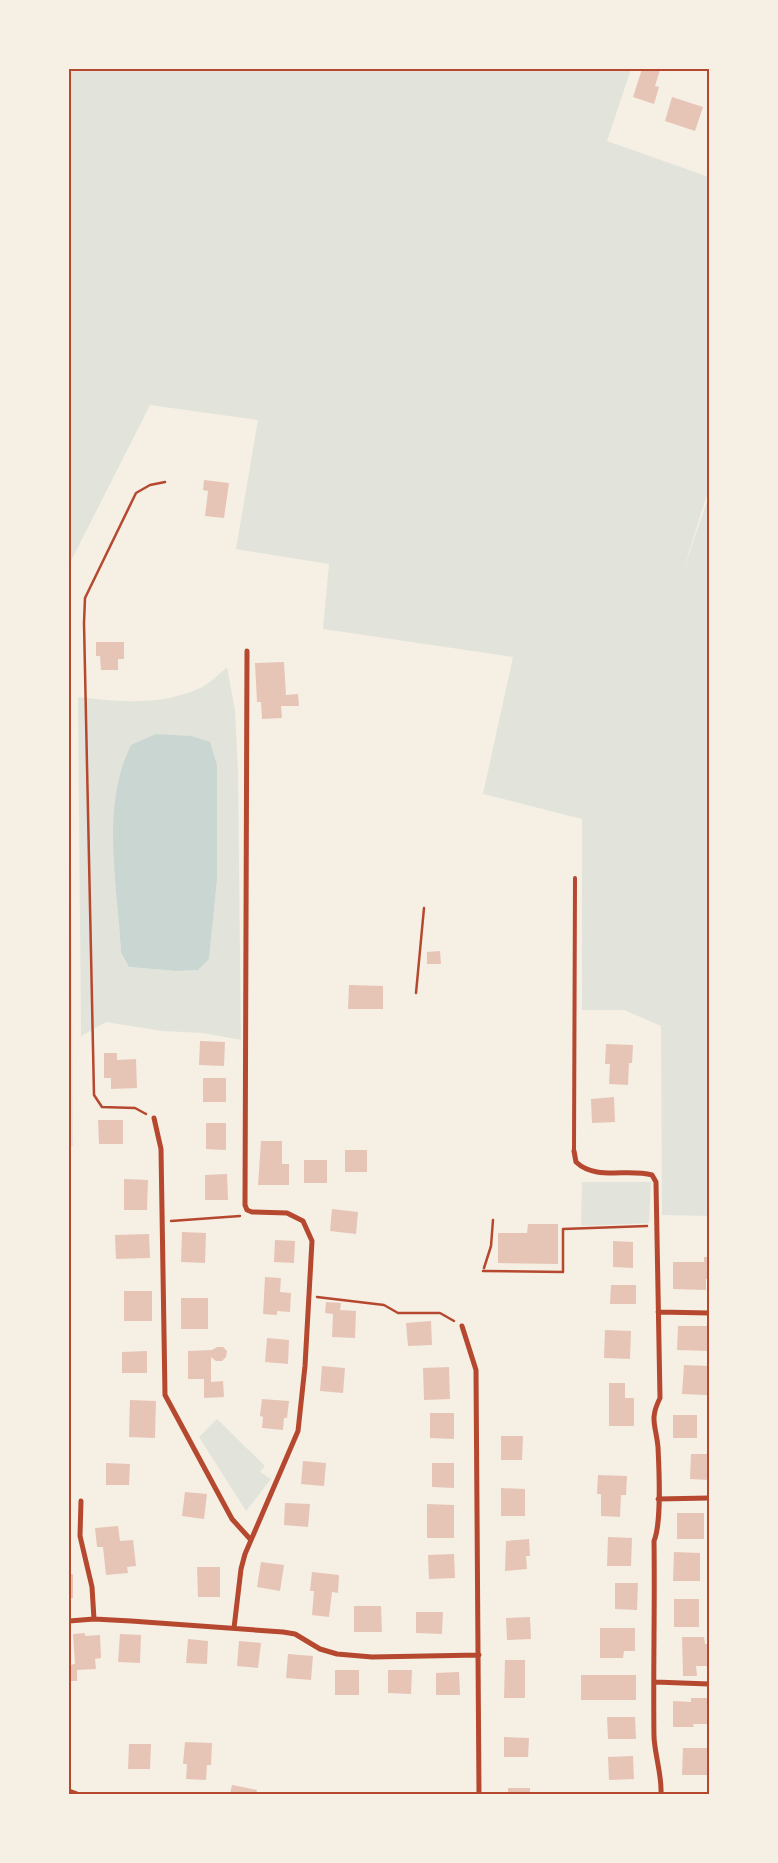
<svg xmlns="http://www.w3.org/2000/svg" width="778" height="1863" viewBox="0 0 778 1863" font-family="Jost,sans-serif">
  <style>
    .green { fill: #e2e4dc; fill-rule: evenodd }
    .water { fill: #c9d6d2 }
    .building { fill: #e6c5b7 }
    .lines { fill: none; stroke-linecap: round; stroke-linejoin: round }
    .path { stroke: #b5482f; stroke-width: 2.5 }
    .service { stroke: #b5482f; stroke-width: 4 }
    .minor { stroke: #b5482f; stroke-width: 5 }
    .neatline { fill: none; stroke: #b5482f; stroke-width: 2 }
  </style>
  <rect width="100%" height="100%" fill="#f6efe4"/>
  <path class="green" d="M69,69H631L607,141L709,177V488L683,571L709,496V1216L662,1215L661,1026L624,1010H582V819L483,794L513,657L323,629L329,564L236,549L258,420L150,405L69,565L73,1146L69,1147Z
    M227,667L235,710L238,772L241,1040L203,1033L162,1031L106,1022L81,1036L78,697C119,702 161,706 200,688C209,684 219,674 227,667ZM115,856L217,880L209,959L198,970L177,971L129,967L121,954Z
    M582,1182H651L649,1223L581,1226Z
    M217,1419L265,1466L260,1472L271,1479L246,1511L199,1437Z"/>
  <path class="water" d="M156,734L191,736L210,742L217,765V880L209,959L198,970L177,971L129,967L121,953C118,886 100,808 131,745Z"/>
  <path class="building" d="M642,69L660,70L655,86L659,87L654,104L633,97Z
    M672,97L703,107L695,131L665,121Z
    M204,480L229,483L224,518L205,516L208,491L203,490Z
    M96,642H124V659H118V670H101L100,656H96Z
    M284,662L286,695L298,694L299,706H281L282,718L262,719L261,702H257L255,663Z
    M440,951L441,964H427V952Z
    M349,985L383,986V1009H348Z
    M200,1041L225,1042L224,1066L199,1065Z
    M606,1044L633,1045L632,1063H629L628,1085L609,1084L610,1064H605Z
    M104,1053H117V1060L136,1059L137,1088L111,1089V1078H104Z
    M203,1078H226V1102H203Z
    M614,1097L615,1122L592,1123L591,1099Z
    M98,1120H123V1144H99Z
    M206,1123H226V1150L206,1149Z
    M261,1141H282V1164H289V1185H258Z
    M345,1150H367V1172H345Z
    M304,1160H327V1183H304Z
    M227,1174L228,1200H205V1175Z
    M124,1179L148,1180L147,1210H124Z
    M332,1209L358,1212L356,1234L330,1231Z
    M528,1224H558V1264L498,1263V1233H527Z
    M182,1232L206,1233L205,1263L181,1262Z
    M149,1234L150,1258L116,1259L115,1235Z
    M275,1240L295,1241L294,1263L274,1262Z
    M613,1241L633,1242V1268L613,1267Z
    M704,1257H709V1279H706V1290L673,1289V1262H704Z
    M265,1277L281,1278L280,1292L291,1293L290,1312L277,1311V1315L263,1314Z
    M611,1285H636V1304H610Z
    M124,1291H152V1321H124Z
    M181,1298H208V1329H181Z
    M326,1302L341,1303L340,1310L356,1311L355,1338L332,1337L333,1314L325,1313Z
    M431,1321L432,1345L408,1346L406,1323Z
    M678,1326H709V1351L677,1350Z
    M605,1330L631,1331L630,1359L604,1358Z
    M267,1338L289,1340L288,1364L265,1362Z
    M217,1347H223L227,1351L226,1357L222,1361H216L211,1357V1382L223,1381L224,1397L204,1398V1379H188V1351L212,1350Z
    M147,1351V1373H122V1352Z
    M684,1365L709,1366L707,1395L682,1394Z
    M322,1366L345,1368L343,1393L320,1391Z
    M449,1367L450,1399L424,1400L423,1368Z
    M609,1383H625V1398H634V1426H609Z
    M262,1399L289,1401L287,1418H284L283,1430L262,1428L263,1417L260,1416Z
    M130,1400L156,1401L155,1438L129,1437Z
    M430,1413H454V1439L430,1438Z
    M673,1415H697V1438H673Z
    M501,1436H523L522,1460H501Z
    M691,1454H709V1480L690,1479Z
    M303,1461L326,1463L324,1486L301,1484Z
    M106,1463L130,1464L129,1485H106Z
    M432,1463H454V1488L432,1487Z
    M598,1475L627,1476L626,1495H621L620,1517L601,1516V1494H597Z
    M501,1488L525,1489V1516H501Z
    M185,1492L207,1494L204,1519L182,1516Z
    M285,1503L310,1504L308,1527L284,1525Z
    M427,1504L454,1505V1538H427Z
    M677,1513H704V1539H677Z
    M118,1526L120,1541L133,1540L136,1566L127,1567L128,1573L106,1575L103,1547H97L95,1528Z
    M608,1537L632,1538L631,1566H607Z
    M529,1539L530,1556H526L527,1569L505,1571L506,1541Z
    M674,1552L700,1553V1581H673Z
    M454,1554L455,1578L429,1579L428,1555Z
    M261,1562L284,1565L280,1591L257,1587Z
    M197,1567H220V1597H198Z
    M312,1572L339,1575L338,1593L332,1592L329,1617L312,1615L314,1591H310Z
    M69,1574H73V1598H69Z
    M615,1583H638L637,1610L615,1609Z
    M674,1599H699V1627H674Z
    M354,1606H381L382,1632H354Z
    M416,1612H443L442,1634L416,1633Z
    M530,1617L531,1639L507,1640L506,1618Z
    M600,1628H635V1651H624L623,1658H600Z
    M85,1633V1636L100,1635L101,1658L95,1659L96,1669L77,1670V1681H69V1665L75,1664L73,1634Z
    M120,1634L141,1635L140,1663L118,1662Z
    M682,1637H704L705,1644H709V1666H696L697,1676H683Z
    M188,1639L208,1641L207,1664L186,1663Z
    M239,1641L261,1643L258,1668L237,1666Z
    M288,1654L313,1656L311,1680L286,1678Z
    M505,1660H525V1698H504Z
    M335,1670H359V1695H335Z
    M388,1670H412L411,1694L388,1693Z
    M459,1672L460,1695H436V1673Z
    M581,1675H636V1700H581Z
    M691,1698H709V1724H693L694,1727H673V1701L691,1702Z
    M607,1717H635L636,1739H608Z
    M504,1737L529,1738L528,1757H504Z
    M185,1742L212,1743L211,1765H207L206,1780L186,1779L187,1764H183Z
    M129,1744H151L150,1769H128Z
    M683,1748H709V1775H682Z
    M633,1756L634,1779L609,1780L608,1757Z
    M232,1785L257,1790L256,1794H230Z
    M508,1788H530V1794H508Z"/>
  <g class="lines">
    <path class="path" d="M416,993L424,908
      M146,1114L135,1108L102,1107L94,1095L84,623L85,598L136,493L150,485L165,482
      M171,1221L240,1216
      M484,1268L491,1246L493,1220
      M483,1271L563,1272V1229L647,1226
      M317,1297L384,1305L398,1313H440L454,1321"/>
    <path class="service" d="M574,1151L575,878"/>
    <path class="minor" d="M154,1118L161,1149L165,1395L232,1519L251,1540
      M574,1151L576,1162C596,1181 627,1168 652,1175L656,1182L660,1398C649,1420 656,1425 658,1447C659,1469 662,1522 654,1541C655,1606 653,1672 654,1737C655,1756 662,1775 661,1794
      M658,1312L709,1313
      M462,1326L476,1370L479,1794
      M658,1499L709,1498
      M81,1501L80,1536L92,1587L94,1619
      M69,1621L94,1619L131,1621L283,1632L295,1634L320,1649L337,1654L372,1657L479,1655
      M234,1628L241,1569L245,1554L298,1431L305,1366L312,1241L303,1221L287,1213L252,1212L247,1210L245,1205L247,651
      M655,1682L709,1684
      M69,1791L77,1794"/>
  </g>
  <rect width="778" height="1863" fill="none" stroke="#f6efe4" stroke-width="140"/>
  <rect x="70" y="70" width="638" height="1723" class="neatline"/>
</svg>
